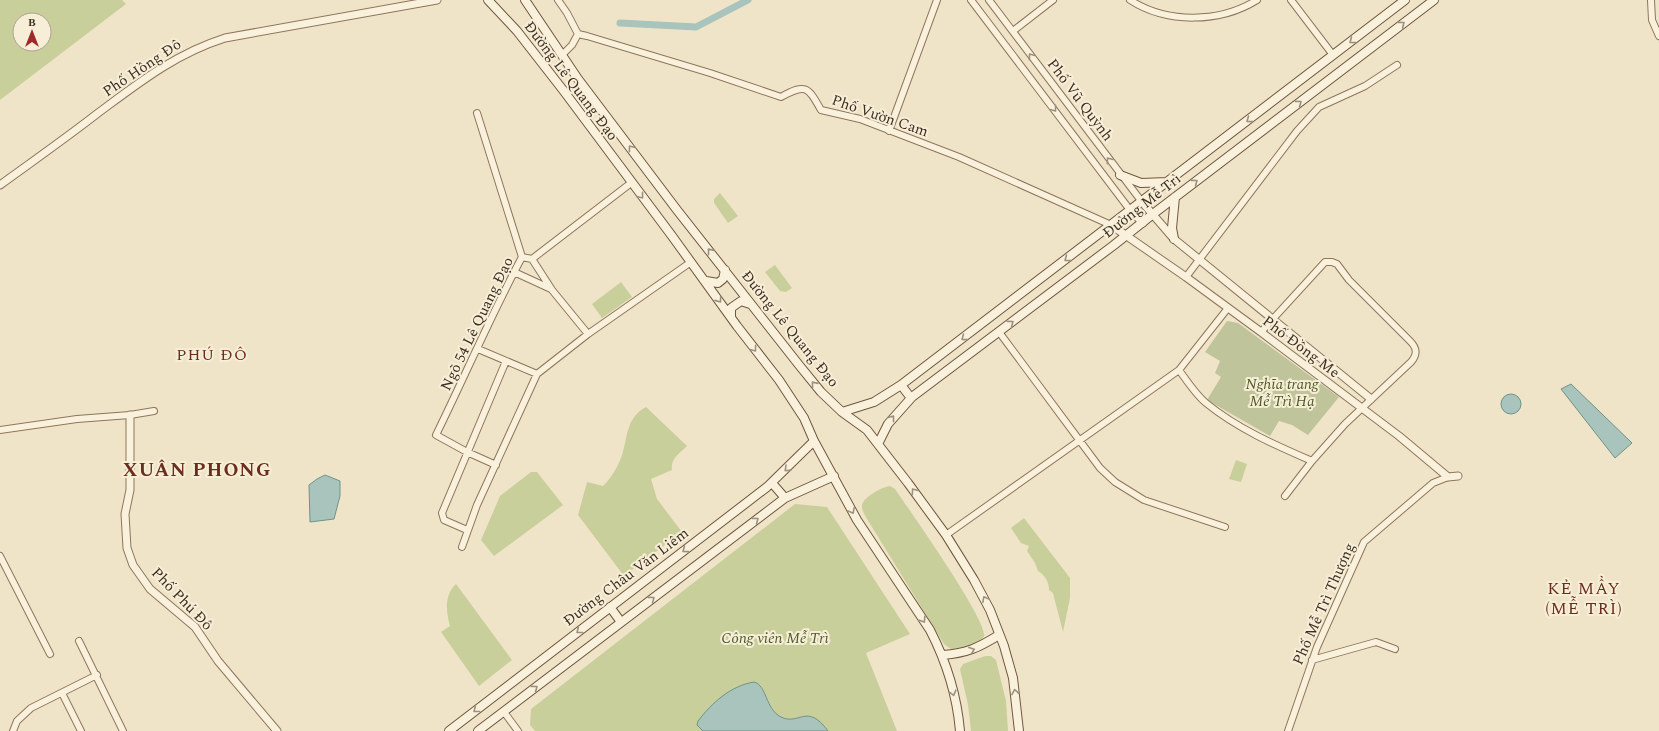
<svg xmlns="http://www.w3.org/2000/svg" width="1659" height="731" viewBox="0 0 1659 731" font-family="Spectral,serif">
  <style>
    .green { fill: #c9cf9b; fill-rule: evenodd }
    .cemetery { fill: #bfc49a }
    .water { fill: #a9c4bc; stroke: #6f938a }
    .lines { fill: none; stroke-linecap: round; stroke-linejoin: round }
    .canal { stroke: #a9c4bc; stroke-width: 7 }
    .minor-casing { stroke: #8d765c; stroke-width: 8 }
    .tertiary-casing { stroke: #8d765c; stroke-width: 9 }
    .secondary-casing { stroke: #6f573f; stroke-width: 10 }
    .minor { stroke: #faf1dc; stroke-width: 6 }
    .tertiary { stroke: #faf1dc; stroke-width: 7 }
    .secondary { stroke: #faf1dc; stroke-width: 8 }
    .oneway { stroke: #9c907e }
    .labels { text-anchor: middle; dominant-baseline: central; stroke-width: 4; stroke-linejoin: round; paint-order: stroke }
    .street-label { font-size: 15px; fill: #3d2e20; stroke: #f7eed8 }
    .park-label { font-size: 15px; font-style: italic; fill: #4d5a26; stroke: #f7eed8 }
    .neighbourhood-label { font-size: 16px; letter-spacing: 1px; fill: #6b2e1e; stroke: #f7eed8 }
    .quarter-label { font-size: 17px; letter-spacing: 1px; fill: #6b2e1e; stroke: #f7eed8 }
    .district-label { font-size: 19px; font-weight: bold; letter-spacing: 1px; fill: #6b2e1e; stroke: #f7eed8 }
  </style>
  <rect width="100%" height="100%" fill="#f0e4c8"/>
  <path class="green" d="M0,0H122L126,4L0,100ZM20,20H44V44H20Z
    M720,193L738,216L728,223L714,203V199Z
    M775,265L792,288L786,292L780,291L765,272Z
    M621,282L632,297L602,318L592,304Z
    M646,407L687,446C680,453 670,459 672,470L651,479L657,499L682,532L624,576L578,515L587,482L603,486C611,478 617,468 621,458C628,439 625,418 646,407Z
    M1236,460L1247,464L1241,482L1229,479Z
    M531,472H537L563,505L494,556L481,540L500,496Z
    M890,486L895,489C908,508 988,621 984,636C982,643 958,649 951,649L944,644L867,519C865,515 862,511 862,507C861,498 882,487 890,486Z
    M795,504L827,507L910,634L866,653L897,731H535L530,725L531,709Z
    M1024,518L1070,578V598L1063,632L1053,593L1049,590C1049,582 1045,575 1038,571L1035,563L1027,551L1029,546L1021,543L1011,528Z
    M456,584L512,660L479,686L441,632L450,626C446,612 444,595 456,584Z
    M985,656H991L996,660L1006,701L1008,731H971L968,705L960,669L963,664Z"/>
  <path class="cemetery" d="M1227,321L1238,323L1339,397L1308,435L1292,425L1279,421L1270,436L1207,400L1221,377L1215,373L1220,361L1205,352Z"/>
  <path class="water" d="M1571,384L1632,443L1615,458L1561,389Z
    M1501 404a10 10 0 1 1 20 0a10 10 0 1 1-20 0Z
    M325,475L340,481V496L334,519L310,522L309,485L317,479Z
    M754,682C767,685 765,709 781,717C799,726 807,702 828,731H703L697,725L698,721C712,703 730,686 754,682Z"/>
  <g class="lines">
    <path class="canal" d="M620,23L696,27L748,0"/>
    <g class="minor-casing">
      <path id="minor" d="M558,0L567,13L578,34
        M971,0L1130,210
        M989,0L1142,202
        M1130,0C1167,24 1220,23 1257,0
        M1291,0L1333,55
        M1651,0L1652,20L1659,36
        M1013,31L1053,0
        M578,34L587,36L710,73L781,97C806,83 808,87 821,110L860,119L959,157L1111,225
        M562,55L572,45L578,34
        M477,113L522,257
        M889,131L937,0
        M522,257L532,259L631,183
        M532,259L552,290L588,334
        M514,272L551,289
        M1186,277L1297,131L1319,107L1365,86L1397,65
        M999,332L1100,468L1115,482L1144,500L1225,527
        M1261,332L1325,262H1332L1337,264L1349,280L1410,341C1417,348 1418,354 1411,362L1345,424L1312,461L1285,496
        M478,349L537,374
        M1179,370C1187,381 1196,395 1206,403C1238,429 1275,445 1312,461
        M0,430L77,419L130,415L154,411
        M496,465L467,452L436,435C465,376 491,315 522,257
        M467,530L444,520L442,513L506,361
        M946,535L1179,370L1228,308
        M462,547L477,505L537,374L588,334L691,262
        M0,556L50,654
        M79,641L123,731
        M1312,660L1376,642L1395,649
        M62,693L81,731
        M504,712L518,731
        M13,731L17,721L31,708L97,675
        M1288,731L1317,647L1364,542L1433,483L1448,477"/>
    </g>
    <g class="tertiary-casing">
      <path id="tertiary" d="M0,185C33,161 66,138 98,113C140,82 175,54 225,38L437,0
        M1142,202L1174,239L1371,399
        M1130,210L1143,223
        M1111,225L1186,277L1261,332L1399,436L1448,477L1458,476
        M130,415V490L125,514L127,548L133,565L150,589L195,627L218,661L277,731"/>
    </g>
    <g class="secondary-casing">
      <path id="secondary" d="M488,0L517,31L563,90L672,236L737,326L779,380L804,418L814,441L857,520L930,630C946,661 957,696 960,731
        M525,0L578,79L677,210L799,365L821,392L842,412L867,430L908,483L946,535L974,580L990,610L1004,646L1013,678L1019,731
        M1120,175L1141,183L1167,182
        M1174,239L1172,228L1175,197
        M706,281L718,283L723,279L725,270
        M731,317V308L741,301L750,304
        M901,385L911,398
        M842,412L874,402L901,385L1405,0
        M878,444L888,424L912,397L1114,245L1153,214L1434,0
        M772,483L785,498
        M610,607L621,622
        M943,655C967,653 978,648 999,635
        M449,731L767,487L814,441
        M478,731L785,498L834,476"/>
    </g>
    <use href="#minor" class="minor"/>
    <use href="#tertiary" class="tertiary"/>
    <use href="#secondary" class="secondary"/>
  </g>
  <defs><path id="oneway-chevron" d="M-2-3.5L2.5 0L-2 3.5" fill="none" stroke-width="1.6" stroke-linecap="round" stroke-linejoin="round"/></defs>
  <g class="oneway">
    <use href="#oneway-chevron" transform="translate(1402 24) rotate(-37)"/>
    <use href="#oneway-chevron" transform="translate(1352 41) rotate(143)"/>
    <use href="#oneway-chevron" transform="translate(1031 56) rotate(-127)"/>
    <use href="#oneway-chevron" transform="translate(1299 103) rotate(-37)"/>
    <use href="#oneway-chevron" transform="translate(1054 109) rotate(53)"/>
    <use href="#oneway-chevron" transform="translate(1249 120) rotate(143)"/>
    <use href="#oneway-chevron" transform="translate(631 148) rotate(-127)"/>
    <use href="#oneway-chevron" transform="translate(1109 160) rotate(-127)"/>
    <use href="#oneway-chevron" transform="translate(1195 182) rotate(-37)"/>
    <use href="#oneway-chevron" transform="translate(641 196) rotate(52)"/>
    <use href="#oneway-chevron" transform="translate(710 251) rotate(-129)"/>
    <use href="#oneway-chevron" transform="translate(1067 259) rotate(143)"/>
    <use href="#oneway-chevron" transform="translate(719 300) rotate(55)"/>
    <use href="#oneway-chevron" transform="translate(1011 323) rotate(-37)"/>
    <use href="#oneway-chevron" transform="translate(964 338) rotate(143)"/>
    <use href="#oneway-chevron" transform="translate(754 349) rotate(53)"/>
    <use href="#oneway-chevron" transform="translate(814 384) rotate(-129)"/>
    <use href="#oneway-chevron" transform="translate(892 418) rotate(-52)"/>
    <use href="#oneway-chevron" transform="translate(787 469) rotate(136)"/>
    <use href="#oneway-chevron" transform="translate(914 491) rotate(-126)"/>
    <use href="#oneway-chevron" transform="translate(852 511) rotate(62)"/>
    <use href="#oneway-chevron" transform="translate(756 520) rotate(-37)"/>
    <use href="#oneway-chevron" transform="translate(685 550) rotate(143)"/>
    <use href="#oneway-chevron" transform="translate(652 599) rotate(-37)"/>
    <use href="#oneway-chevron" transform="translate(985 599) rotate(-118)"/>
    <use href="#oneway-chevron" transform="translate(923 620) rotate(57)"/>
    <use href="#oneway-chevron" transform="translate(579 631) rotate(142)"/>
    <use href="#oneway-chevron" transform="translate(972 650) rotate(-20)"/>
    <use href="#oneway-chevron" transform="translate(535 688) rotate(-37)"/>
    <use href="#oneway-chevron" transform="translate(1015 692) rotate(-99)"/>
    <use href="#oneway-chevron" transform="translate(953 693) rotate(75)"/>
    <use href="#oneway-chevron" transform="translate(476 710) rotate(142)"/>
  </g>
  <g class="labels">
    <g class="street-label">
      <text transform="translate(142 68) rotate(-34)">Phố Hồng Đô</text>
      <text transform="translate(571 81) rotate(53)">Đường Lê Quang Đạo</text>
      <text transform="translate(1080 100) rotate(53)">Phố Vũ Quỳnh</text>
      <text transform="translate(880 116) rotate(19)">Phố Vườn Cam</text>
      <text transform="translate(1142 206) rotate(-38)">Đường Mễ Trì</text>
      <text transform="translate(477 324) rotate(-64)">Ngõ 54 Lê Quang Đạo</text>
      <text transform="translate(790 329) rotate(51)">Đường Lê Quang Đạo</text>
      <text transform="translate(1301 347) rotate(37)">Phố Đồng Me</text>
      <text transform="translate(626 577) rotate(-37)">Đường Châu Văn Liêm</text>
      <text transform="translate(182 599) rotate(46)">Phố Phú Đô</text>
      <text transform="translate(1324 604) rotate(-66)">Phố Mễ Trì Thượng</text>
    </g>
    <g class="park-label">
      <text x="1282" y="384">Nghĩa trang<tspan x="1282" dy="17">Mễ Trì Hạ</tspan></text>
      <text x="775" y="638">Công viên Mễ Trì</text>
    </g>
    <g class="neighbourhood-label">
      <text x="212" y="355">PHÚ ĐÔ</text>
    </g>
    <g class="quarter-label">
      <text x="1584" y="589">KẺ MẨY<tspan x="1584" dy="20">(MỄ TRÌ)</tspan></text>
    </g>
    <g class="district-label">
      <text x="197" y="470">XUÂN PHONG</text>
    </g>
  </g>
  <g transform="translate(32 32)"><circle r="19" fill="#f7eed8" stroke="#ada18e"/>
  <path d="M0-3L7 15L0 10L-7 15Z" fill="#9e2a2b"/>
  <text y="-6" font-size="11" font-weight="bold" text-anchor="middle" fill="#3d2e20">B</text>
  </g>
</svg>
